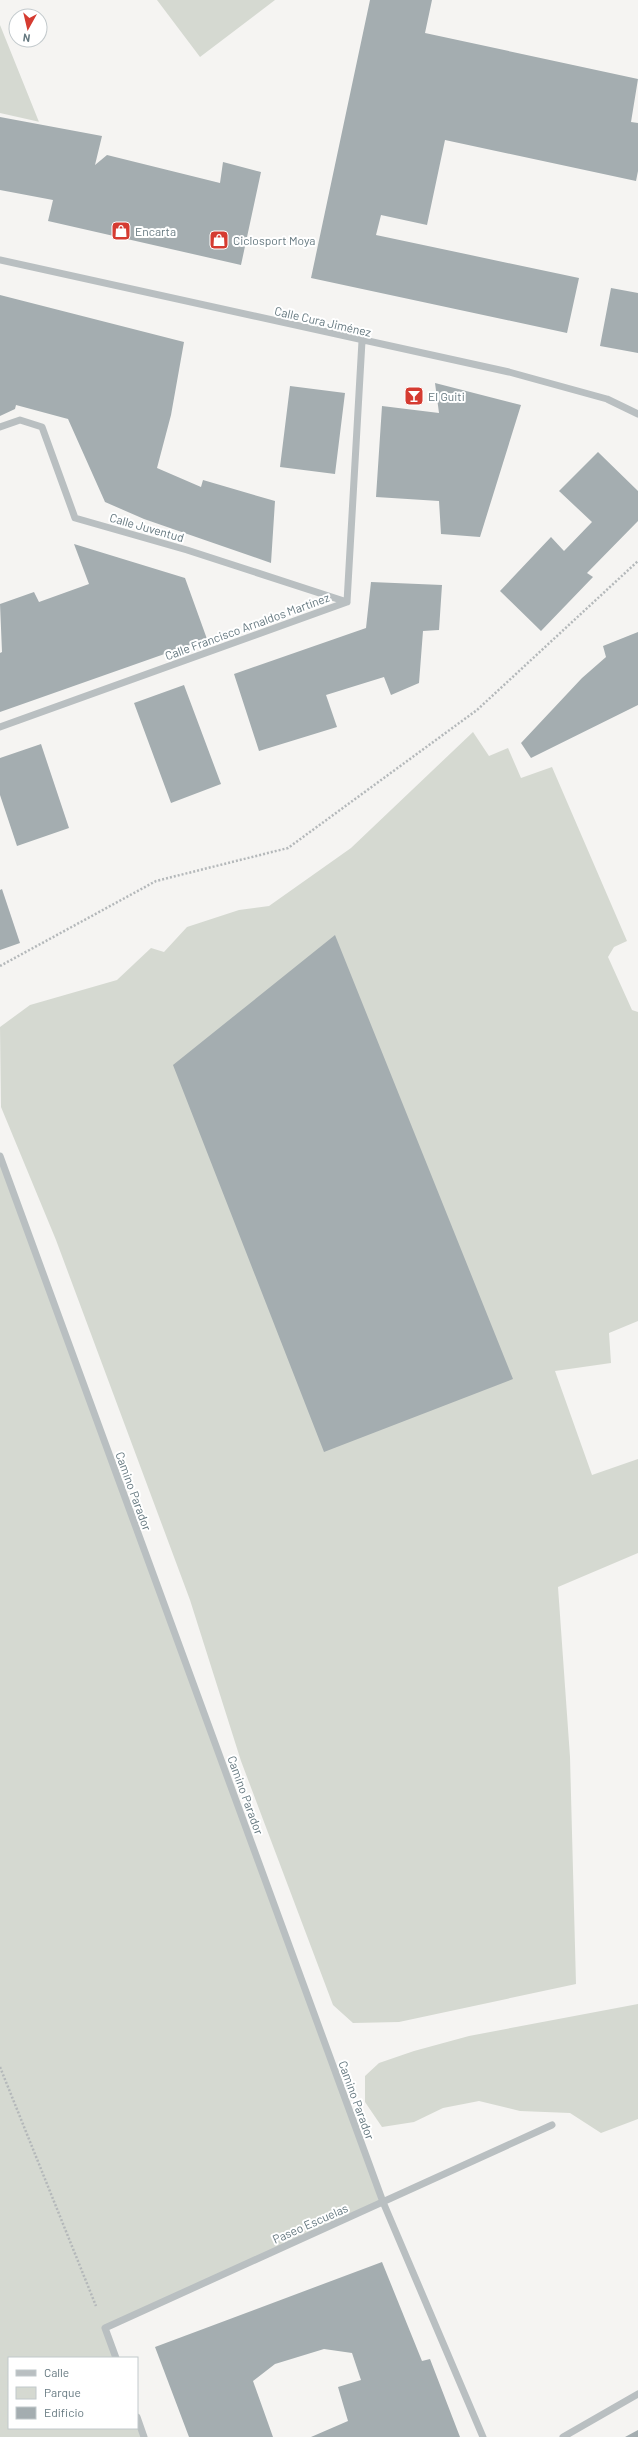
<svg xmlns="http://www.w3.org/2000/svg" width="638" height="2437" viewBox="0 0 638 2437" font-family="Barlow,sans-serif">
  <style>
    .green { fill: #d5d9d1 }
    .building { fill: #a4adb0 }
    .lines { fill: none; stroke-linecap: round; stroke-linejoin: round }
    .path { stroke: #b4b8ba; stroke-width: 2.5; stroke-dasharray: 2 2; stroke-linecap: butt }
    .minor { stroke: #b9bfc1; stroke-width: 7 }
    .labels { text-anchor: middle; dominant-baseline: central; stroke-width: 4; stroke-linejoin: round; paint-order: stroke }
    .poi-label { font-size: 12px; fill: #667980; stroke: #fff; text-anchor: start }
    .street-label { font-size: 12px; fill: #667980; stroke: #fff }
  </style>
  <rect width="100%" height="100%" fill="#f5f4f2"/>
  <path class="green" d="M157,0H275L200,57Z
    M0,25L39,122H40L0,113Z
    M473,732L489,756L508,748L521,778L552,767L627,941L614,947L608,957L632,1010L638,1012V1321L609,1333L611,1363L555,1371L592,1475L638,1459V1553L558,1587L570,1757L576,1984L399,2022L353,2023L333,2005L241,1761L190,1600L56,1240L1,1107L0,1027L30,1005L117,980L151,948L164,952L187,927L239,910L269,906L351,848Z
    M0,1156L383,2202L105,2328L116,2358H9V2428H137V2417L144,2437H0Z
    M638,2004V2119L601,2133L570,2113L520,2111L479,2101L443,2108L414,2122L382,2127L365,2102V2076L379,2063L414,2051L469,2036Z"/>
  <path class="building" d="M370,0H432L425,33L638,79L631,122L638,123V171L636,181L445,140L427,225L381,215L376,235L579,278L567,333L311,278Z
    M0,117L102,136L95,165L107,155L220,183L223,162L261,172L241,265L48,221L53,200L0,190Z
    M611,288L638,293V353L600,346Z
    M0,295L184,342L171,415L157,468L201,487L203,480L275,501L271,563L144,519L105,502L68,419L16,405L15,409L0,416Z
    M435,383L521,405L480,537L441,534L439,501L376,497L382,406L439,413Z
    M290,386L345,393L335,474L280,467Z
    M598,452L638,491V521L587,573L593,577L541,631L500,591L551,537L564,551L592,522L559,491Z
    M74,544L185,578L207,639L0,712V653L2,652L0,604L34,592L39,602L89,584Z
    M371,582L442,585L439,630L423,631L419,683L391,695L384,677L326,695L337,727L259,751L234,674L366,628Z
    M638,632V705L531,758L521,743L582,678L606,657L603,646Z
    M184,685L221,784L171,803L134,703Z
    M41,744L69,828L17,846L0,795V758Z
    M2,889L20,943L0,950V890Z
    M335,935L513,1379L324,1452L173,1065Z
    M382,2262L422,2361L430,2359L460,2437H311L348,2421L338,2387L361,2380L352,2353L324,2349L275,2364L253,2381L273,2437H189L155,2347Z
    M638,2430V2437H625Z"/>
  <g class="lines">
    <path class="path" d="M0,966L156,881L288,848L477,710L638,561
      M0,2067L96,2306"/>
    <path class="minor" d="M0,260L509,372L607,399L638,414
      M0,427L20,420L42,427L75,518L187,550L347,602
      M347,602L362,341
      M0,727L347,602
      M0,1156L383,2202L483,2437
      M116,2358L105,2328L552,2125
      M137,2417L144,2437
      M563,2437L638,2394"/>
  </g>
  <defs>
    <g id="shop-square" transform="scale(1)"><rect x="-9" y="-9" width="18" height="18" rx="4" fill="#d53b31" stroke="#fff"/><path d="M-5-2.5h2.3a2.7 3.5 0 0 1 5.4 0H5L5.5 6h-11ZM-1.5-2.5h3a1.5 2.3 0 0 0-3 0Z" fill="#fff"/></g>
    <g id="bar-square" transform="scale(1)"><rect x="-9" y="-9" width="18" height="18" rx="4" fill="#d53b31" stroke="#fff"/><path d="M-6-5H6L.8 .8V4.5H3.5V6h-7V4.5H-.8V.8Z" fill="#fff"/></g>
  </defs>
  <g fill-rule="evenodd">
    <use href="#shop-square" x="121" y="231"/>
    <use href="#shop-square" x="219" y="240"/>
    <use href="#bar-square" x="414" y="396"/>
  </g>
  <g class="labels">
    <g class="poi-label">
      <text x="135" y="231">Encarta</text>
      <text x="233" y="240">Ciclosport Moya</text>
      <text x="428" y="396">El Guiti</text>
    </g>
    <g class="street-label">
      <text transform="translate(323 321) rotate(13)">Calle Cura Jiménez</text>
      <text transform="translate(147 527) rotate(16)">Calle Juventud</text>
      <text transform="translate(247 626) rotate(-20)">Calle Francisco Arnaldos Martínez</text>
      <text transform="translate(134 1491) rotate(70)">Camino Parador</text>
      <text transform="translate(246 1795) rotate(70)">Camino Parador</text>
      <text transform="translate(357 2100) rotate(70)">Camino Parador</text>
      <text transform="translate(310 2223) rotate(-24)">Paseo Escuelas</text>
    </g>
  </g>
  <rect x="8" y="2357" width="130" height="72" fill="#ffffff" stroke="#c2c9cc"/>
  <rect x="16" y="2370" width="20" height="6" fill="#b9bfc1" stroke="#c2c9cc"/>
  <text x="44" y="2377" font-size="12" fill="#667980">Calle</text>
  <rect x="16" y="2387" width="20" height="12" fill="#d5d9d1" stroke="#c2c9cc"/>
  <text x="44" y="2397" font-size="12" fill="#667980">Parque</text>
  <rect x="16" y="2407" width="20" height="12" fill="#a4adb0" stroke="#c2c9cc"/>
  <text x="44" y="2417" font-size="12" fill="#667980">Edificio</text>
  <g transform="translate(28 28) rotate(188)"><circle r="19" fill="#ffffff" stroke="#c2c9cc"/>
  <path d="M0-3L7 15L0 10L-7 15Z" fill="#d53b31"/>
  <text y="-6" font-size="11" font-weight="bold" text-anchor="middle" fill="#667980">N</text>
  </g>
</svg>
